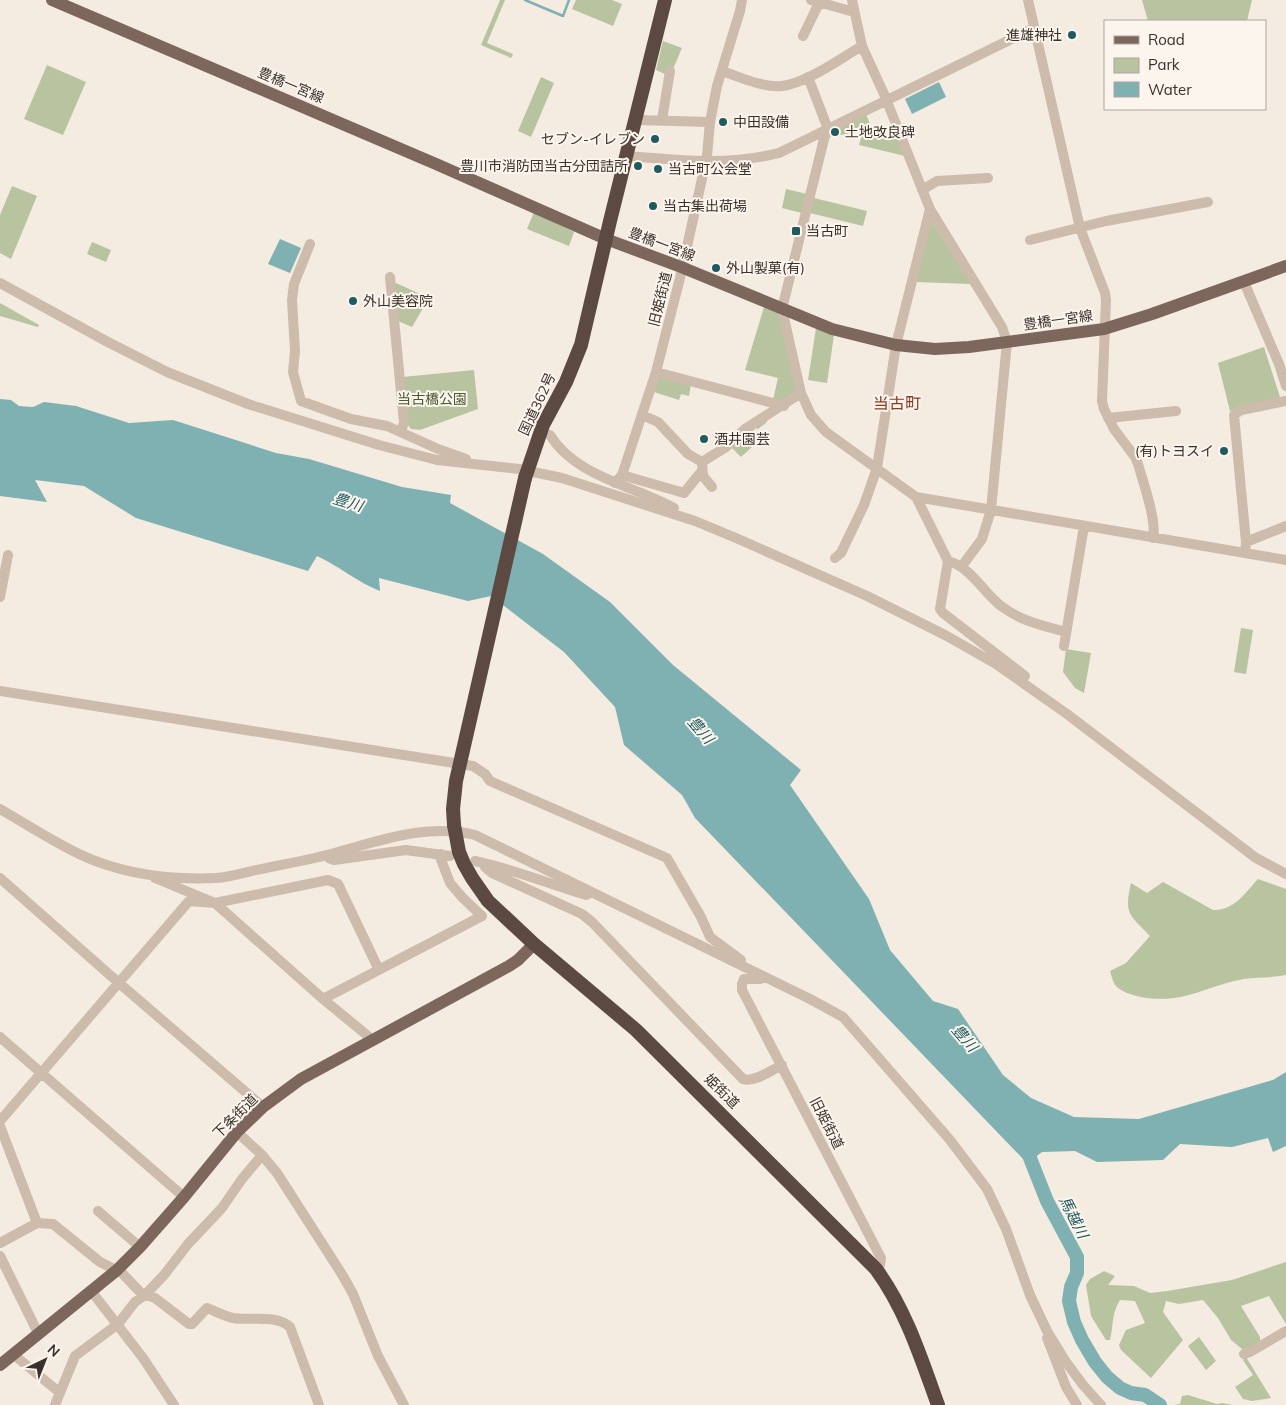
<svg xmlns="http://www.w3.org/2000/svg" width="1286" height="1405" viewBox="0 0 1286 1405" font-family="Mulish,'Noto Sans JP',sans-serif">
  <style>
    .green { fill: #b8c4a0 }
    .water { fill: #7fb0b2 }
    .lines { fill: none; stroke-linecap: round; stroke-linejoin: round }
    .stream { stroke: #7fb0b2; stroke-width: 2.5 }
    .river { stroke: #7fb0b2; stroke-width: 14 }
    .minor-tunnel { stroke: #cfc6bd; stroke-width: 10; stroke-dasharray: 10 5; stroke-linecap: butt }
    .minor { stroke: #cdbbac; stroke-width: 10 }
    .major { stroke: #7d675c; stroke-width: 12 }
    .highway { stroke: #5c4a42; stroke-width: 14 }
    .highway-bridge { stroke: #5c4a42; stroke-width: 14 }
    .poi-dot { fill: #1f5a5e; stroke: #fbf5ee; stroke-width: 2 }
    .labels { text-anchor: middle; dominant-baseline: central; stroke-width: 4; stroke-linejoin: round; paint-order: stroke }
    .poi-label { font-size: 14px; fill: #3b302b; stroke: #fbf5ee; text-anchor: start }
    .street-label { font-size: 14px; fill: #3b302b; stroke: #fbf5ee }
    .park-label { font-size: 14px; fill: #4a5a2e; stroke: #fbf5ee }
    .water-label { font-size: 15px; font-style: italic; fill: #1f5a5e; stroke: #fbf5ee }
    .quarter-label { font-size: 16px; fill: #8c3b22; stroke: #fbf5ee }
  </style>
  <rect width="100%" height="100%" fill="#f4ebe1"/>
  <path class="green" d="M500,0H505L487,43L513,54L511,58L481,45Z
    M576,0H612L622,4L613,26L572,9Z
    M1142,0H1252L1247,21H1148Z
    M663,41L682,48L673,69L665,74L656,70Z
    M47,65L86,82L63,135L24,119Z
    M541,77L554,83L531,137L518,131Z
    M866,114L872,129L868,130L869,137L877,136L878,139L896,135L905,156L859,145L863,131L829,137L830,131Z
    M12,186L37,196L11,259L0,253V215Z
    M786,189L807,194L802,213L782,208Z
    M814,198L867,211L863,226L810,213Z
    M534,212L574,232L569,246L527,229Z
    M931,220L971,284L916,282Z
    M92,242L111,250L106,262L87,254Z
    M396,283L429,298L412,327L398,321L395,285Z
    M0,303L39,325L38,327L0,316Z
    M764,307L779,313L796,390L795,393L783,402L773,400L778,378L745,370Z
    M816,328L834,335L827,383L808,380Z
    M1264,347L1280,397L1230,411L1218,363Z
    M474,370L478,409L420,430L411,429L407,424L403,377Z
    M659,376L691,384L689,396L681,394L679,400L654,392Z
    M765,419L767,422L758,429L756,428L747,436L750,439L752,447L741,457L730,446Z
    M1241,628L1253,630L1246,674L1234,672Z
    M1066,649L1091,653L1084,693L1075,688L1063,672Z
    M1258,879L1286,889V975C1272,978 1258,977 1244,979C1224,982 1205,991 1185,996C1166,1001 1135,1000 1118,988C1113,984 1112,977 1110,971L1126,963L1150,936C1129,914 1124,915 1131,883L1147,893L1163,882L1213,910C1234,911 1245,893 1258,879Z
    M1286,1262V1324L1269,1296L1241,1306L1260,1337V1341L1252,1348L1242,1349L1231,1340L1218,1318L1203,1300L1179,1304L1166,1301L1163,1312L1183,1340L1151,1378L1121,1350L1119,1345L1126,1330L1145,1323L1135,1301L1120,1300C1111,1315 1114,1324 1110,1340H1106L1091,1316L1086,1285L1090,1279L1104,1271L1115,1276L1108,1285L1134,1286L1150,1293L1167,1291L1232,1280Z
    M1199,1337L1216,1361L1206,1370L1188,1346Z
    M1246,1357L1271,1398L1252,1401L1243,1399L1235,1387L1253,1375L1243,1360Z
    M1188,1395L1217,1404L1222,1403L1233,1405H1174L1180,1404L1182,1396Z"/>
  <path class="water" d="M939,82L946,97L912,114L905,99Z
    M280,239L301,248L290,273L268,264Z
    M0,399L11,400L19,406L33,407L44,402L76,406L129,423L173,420L276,453L309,459L402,487L451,495L450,503L543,554L610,602L673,665L801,770L790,785L869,899L890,950L933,1001L958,1009L1003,1075L1031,1098L1074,1117L1139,1119L1273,1080L1286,1072V1146L1273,1152L1268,1138L1232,1147L1180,1144L1163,1160L1097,1162L1075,1151L1042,1152L1027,1163L695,818L682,795L624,745L615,707L564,652L491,596L468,601L379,578L380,591C357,582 339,566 317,556L308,571L136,518L84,486L35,480L47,502L0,496Z"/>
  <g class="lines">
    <path class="stream" d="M525,0L563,16L569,0"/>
    <path class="river" d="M1024,1143L1047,1201L1077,1257V1273L1071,1287L1069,1301L1074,1322L1082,1340L1095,1362L1107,1377L1120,1388L1131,1393L1145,1395L1160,1405"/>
    <path class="minor-tunnel" d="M536,413L546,429"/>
    <path class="minor" d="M811,0L854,12
      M852,0L862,46L884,94L930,209L1002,327L1007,342L991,510L982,539L962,566
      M1028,0L1080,228L1105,293L1106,300L1102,401L1104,409L1114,429L1135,457L1138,464C1143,482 1157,521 1153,538
      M803,36L819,3
      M722,71C740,77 763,88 782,86C807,83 841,58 862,46
      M808,77L828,129L824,139L782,309L801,393L811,415L826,432L916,497L948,561L940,609L943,613L1025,676
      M636,120L710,122
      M662,120L670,71
      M626,156C678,160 728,166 779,153L1034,28
      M922,190L937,181L988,178
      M1030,240L1106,221L1208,202
      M310,244L294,284L292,300L295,351L293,372L301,401L351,419L387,426L438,449L466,459
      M390,277L404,423L401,431
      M1244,282L1279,364L1286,386
      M0,283L106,341L167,372L248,404L379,445L437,460L519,469L562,478L695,521L736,538L867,596L945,635L996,664L1067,714L1256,858L1286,874
      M656,372L784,406
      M642,415L658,422L688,454L702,462L703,476L712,487
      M1108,418L1176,411
      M550,435C570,468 612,481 646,495C655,499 666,503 674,508
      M702,462L726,447L745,429L801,393
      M622,475L684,493L701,472
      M615,483L622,475L656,372L681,274L707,156L710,122L717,86L740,11L742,0
      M916,497L1286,560
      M1246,542L1286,526
      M1245,553L1246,542L1234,415L1241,410L1286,401
      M835,558L841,553L864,505L877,468L896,345L930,209
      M948,561C971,567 983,592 1001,606C1023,622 1041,625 1066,632
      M0,597L8,555
      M1064,646L1084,526
      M0,691L473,766L485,774L490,781L667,858L701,917L710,937L741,960
      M0,809C26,824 52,841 79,854C121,874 170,880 216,878C229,877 243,873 256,870C284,864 311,860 338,852C382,840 429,823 475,835L810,999L843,1017L950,1140L987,1189L1006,1229L1030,1295L1047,1331L1066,1362L1083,1385L1101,1405
      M329,858L334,860L406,850L450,856
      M475,861C513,869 549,884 586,895L588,894
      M484,863L485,867L492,873L582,914L592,922L743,1079C754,1083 772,1070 782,1065
      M0,878L119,983L263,1107
      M155,878L215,903L323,999L368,1036L372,1041
      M765,977L760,979H744L742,984V990L881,1258L880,1265L876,1269
      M323,999L482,916L462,897L450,883L440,857L441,854
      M0,1037L184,1197
      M0,1121L189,901L215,903L328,880L338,884L379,970
      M0,1126L37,1223L0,1243
      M237,1132L262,1155L277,1173L343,1276L353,1294L378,1356L404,1405
      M98,1211L140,1247
      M37,1223L53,1224L100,1262L122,1273L141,1293L155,1298L189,1324H192L207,1308C215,1311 224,1316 233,1318C250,1321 276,1314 290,1327L319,1405
      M0,1256L39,1335
      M92,1292L143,1358L174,1405
      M1047,1338L1066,1387L1077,1405
      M1244,1354L1250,1352L1286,1331
      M14,1355L59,1392
      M55,1405L75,1356L118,1324L135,1302L145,1295L164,1275L188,1244L222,1208L242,1179L262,1155"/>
    <path class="major" d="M52,0L436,164L606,239L681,267L832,329L896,345L935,349L969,347L1104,329L1152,314L1286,266
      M0,1365L117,1270L140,1247L184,1197L237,1132L263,1107L301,1079L509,966L518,960L534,944"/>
    <path class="highway" d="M525,478L543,425L566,382L581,345L610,221L665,0
      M454,825L459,852L464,864L472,878L488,901L534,944L636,1030L876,1269C906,1310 921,1358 938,1405"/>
    <path class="highway-bridge" d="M454,825L453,809L456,781L525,478"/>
  </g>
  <g class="poi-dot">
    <circle cx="1072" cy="35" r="5"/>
    <circle cx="723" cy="122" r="5"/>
    <circle cx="835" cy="132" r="5"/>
    <circle cx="655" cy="139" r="5"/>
    <circle cx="638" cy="166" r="5"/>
    <circle cx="658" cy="169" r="5"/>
    <circle cx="653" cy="206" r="5"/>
    <rect x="791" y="226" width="10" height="10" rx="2.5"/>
    <circle cx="716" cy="268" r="5"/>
    <circle cx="353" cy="301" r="5"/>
    <circle cx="704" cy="439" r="5"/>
    <circle cx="1224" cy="451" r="5"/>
  </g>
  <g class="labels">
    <g class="poi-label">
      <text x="1062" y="35" text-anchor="end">進雄神社</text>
      <text x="733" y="122">中田設備</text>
      <text x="845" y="132">土地改良碑</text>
      <text x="645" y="139" text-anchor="end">セブン-イレブン</text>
      <text x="628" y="166" text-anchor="end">豊川市消防団当古分団詰所</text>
      <text x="668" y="169">当古町公会堂</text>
      <text x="663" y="206">当古集出荷場</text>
      <text x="806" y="231">当古町</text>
      <text x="726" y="268">外山製菓(有)</text>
      <text x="363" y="301">外山美容院</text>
      <text x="714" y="439">酒井園芸</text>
      <text x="1214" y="451" text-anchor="end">(有)トヨスイ</text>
    </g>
    <g class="street-label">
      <text transform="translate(291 85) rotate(23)">豊橋一宮線</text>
      <text transform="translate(662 244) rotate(21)">豊橋一宮線</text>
      <text transform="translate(660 299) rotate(-76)">旧姫街道</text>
      <text transform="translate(1058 320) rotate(-8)">豊橋一宮線</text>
      <text transform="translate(537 404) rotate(-65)">国道362号</text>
      <text transform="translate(722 1091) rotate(45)">姫街道</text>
      <text transform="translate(235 1116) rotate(-45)">下条街道</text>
      <text transform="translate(827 1123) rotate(63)">旧姫街道</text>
    </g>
    <g class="park-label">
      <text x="432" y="399">当古橋公園</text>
    </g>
    <g class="water-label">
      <text transform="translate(348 502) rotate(17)">豊川</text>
      <text transform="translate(701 730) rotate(49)">豊川</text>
      <text transform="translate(965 1038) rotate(49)">豊川</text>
      <text transform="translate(1074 1217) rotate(63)">馬越川</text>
    </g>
    <g class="quarter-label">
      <text x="897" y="403">当古町</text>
    </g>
  </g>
  <rect x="1104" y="20" width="162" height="90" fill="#fbf5ee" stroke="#aea6a0"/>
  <rect x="1114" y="36" width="25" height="8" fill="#7d675c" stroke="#aea6a0"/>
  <text x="1148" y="45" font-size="15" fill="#3b302b">Road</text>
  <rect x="1114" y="58" width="25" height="15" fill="#b8c4a0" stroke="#aea6a0"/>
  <text x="1148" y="70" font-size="15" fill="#3b302b">Park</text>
  <rect x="1114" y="82" width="25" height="15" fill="#7fb0b2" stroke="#aea6a0"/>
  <text x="1148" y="95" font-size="15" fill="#3b302b">Water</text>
  <g transform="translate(45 1360) rotate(43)" stroke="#fbf5ee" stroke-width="4" paint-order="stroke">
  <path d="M0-4L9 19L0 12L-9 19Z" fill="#3b302b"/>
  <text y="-8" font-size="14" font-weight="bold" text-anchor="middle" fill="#3b302b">N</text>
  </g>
</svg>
